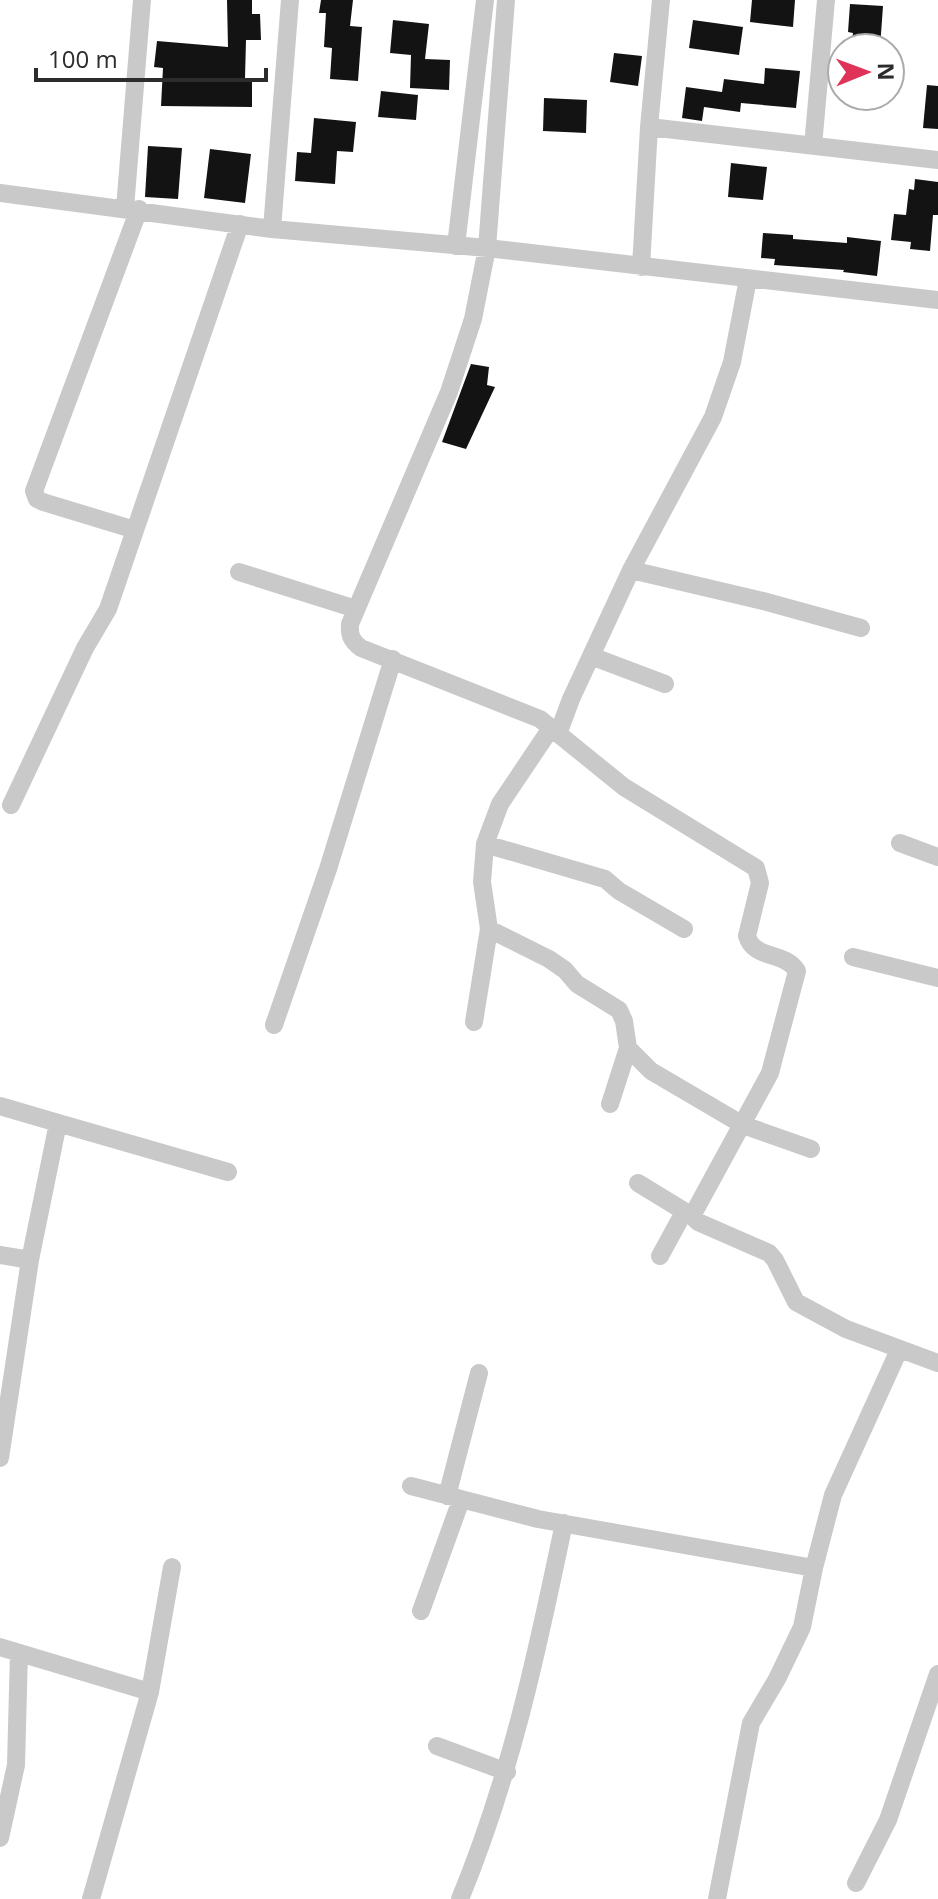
<svg xmlns="http://www.w3.org/2000/svg" width="938" height="1899" viewBox="0 0 938 1899" font-family="'Open Sans',sans-serif">
  <style>
    .building { fill: #131313 }
    .lines { fill: none; stroke-linecap: round; stroke-linejoin: round }
    .minor { stroke: #c9c9c9; stroke-width: 18 }
  </style>
  <rect width="100%" height="100%" fill="#fff"/>
  <path class="building" d="M227,0H252V14H260L261,40H246L245,78H252V107L161,106L163,68L154,67L157,41L228,47Z
    M321,0H353L350,26L362,27L358,81L330,79L332,48L324,47L326,13H319Z
    M752,0H795L793,27L750,22Z
    M850,4L883,6L880,48H851L853,33L848,32Z
    M393,20L429,24L425,59L450,60L449,90L410,88L411,55L390,53Z
    M693,20L743,27L739,55L689,48Z
    M614,53L642,56L638,86L610,82Z
    M765,68L800,71L796,108L741,103L740,112L704,107L702,121L682,118L686,87L722,92L724,79L764,84Z
    M927,85L938,86V129L923,128Z
    M381,91L418,95L416,120L378,117Z
    M544,98L587,100L586,133L543,131Z
    M314,118L356,122L353,152L337,151L335,184L295,181L297,152L311,153Z
    M148,146L182,148L178,199L145,197Z
    M210,149L251,154L245,203L204,198Z
    M731,163L767,167L763,200L728,197Z
    M915,179L938,182V215H933L930,251L910,249L911,242L891,240L894,214L906,215L909,189L914,190Z
    M763,233L793,235V239L847,243V237L881,241L877,276L843,272L844,270L774,265L775,259L761,258Z
    M471,364L489,367L487,385L495,387L466,449L442,442Z"/>
  <g class="lines">
    <path class="minor" d="M506,0L487,248L473,319L449,392L350,624C349,636 352,641 361,648L540,719L624,787L756,868L760,883L747,936C754,960 785,951 797,971L770,1073L692,1216L698,1222L769,1253L775,1260L796,1302L846,1329L938,1363
      M649,127L938,160
      M813,146L826,0
      M0,193L272,229L487,248L938,300
      M125,208L142,0
      M272,229L290,0
      M456,246L485,0
      M641,267L649,127L661,0
      M135,530L43,502L37,499L34,491L139,209
      M631,570L763,601L861,628
      M239,572L356,609
      M591,656L665,684
      M558,734L571,699L631,570L713,417L732,362L748,279
      M11,805L85,648L108,609L240,224
      M900,843L938,857
      M485,844L605,879L619,891L684,929
      M489,929L549,959L565,970L577,984L619,1010L624,1021L628,1048L651,1071L743,1125L811,1149
      M853,957L938,978
      M474,1022L489,929L482,882L485,844L500,804L551,728
      M274,1025L328,869L393,659
      M610,1104L628,1048
      M0,1106L58,1123L30,1260L0,1458
      M58,1123L228,1172
      M638,1183L692,1216
      M0,1255L30,1260
      M660,1256L684,1212
      M411,1486L538,1519L814,1568
      M447,1496L479,1373
      M421,1611L461,1500
      M0,1647L150,1692
      M437,1746L507,1772
      M0,1838L16,1765L19,1653
      M856,1883L888,1820L938,1674
      M91,1899L150,1692L172,1567
      M460,1899C511,1775 537,1653 564,1523
      M717,1899L751,1723L777,1679L802,1627L814,1568L833,1495L899,1350"/>
  </g>
  <g transform="translate(866 72) rotate(89)"><circle r="38" fill="#ffffff" stroke="#ababab" stroke-width="2"/>
  <path d="M0-6L14 30L0 20L-14 30Z" fill="#df3359"/>
  <text y="-12" font-size="22" font-weight="bold" text-anchor="middle" fill="#2c2c2c">N</text>
  </g>
  <path d="M36 68v12h230v-12" fill="none" stroke="#2c2c2c" stroke-width="4"/>
  <text x="48" y="68" font-size="24" fill="#2c2c2c" stroke="#ffffff" stroke-width="6" paint-order="stroke">100 m</text>
</svg>
